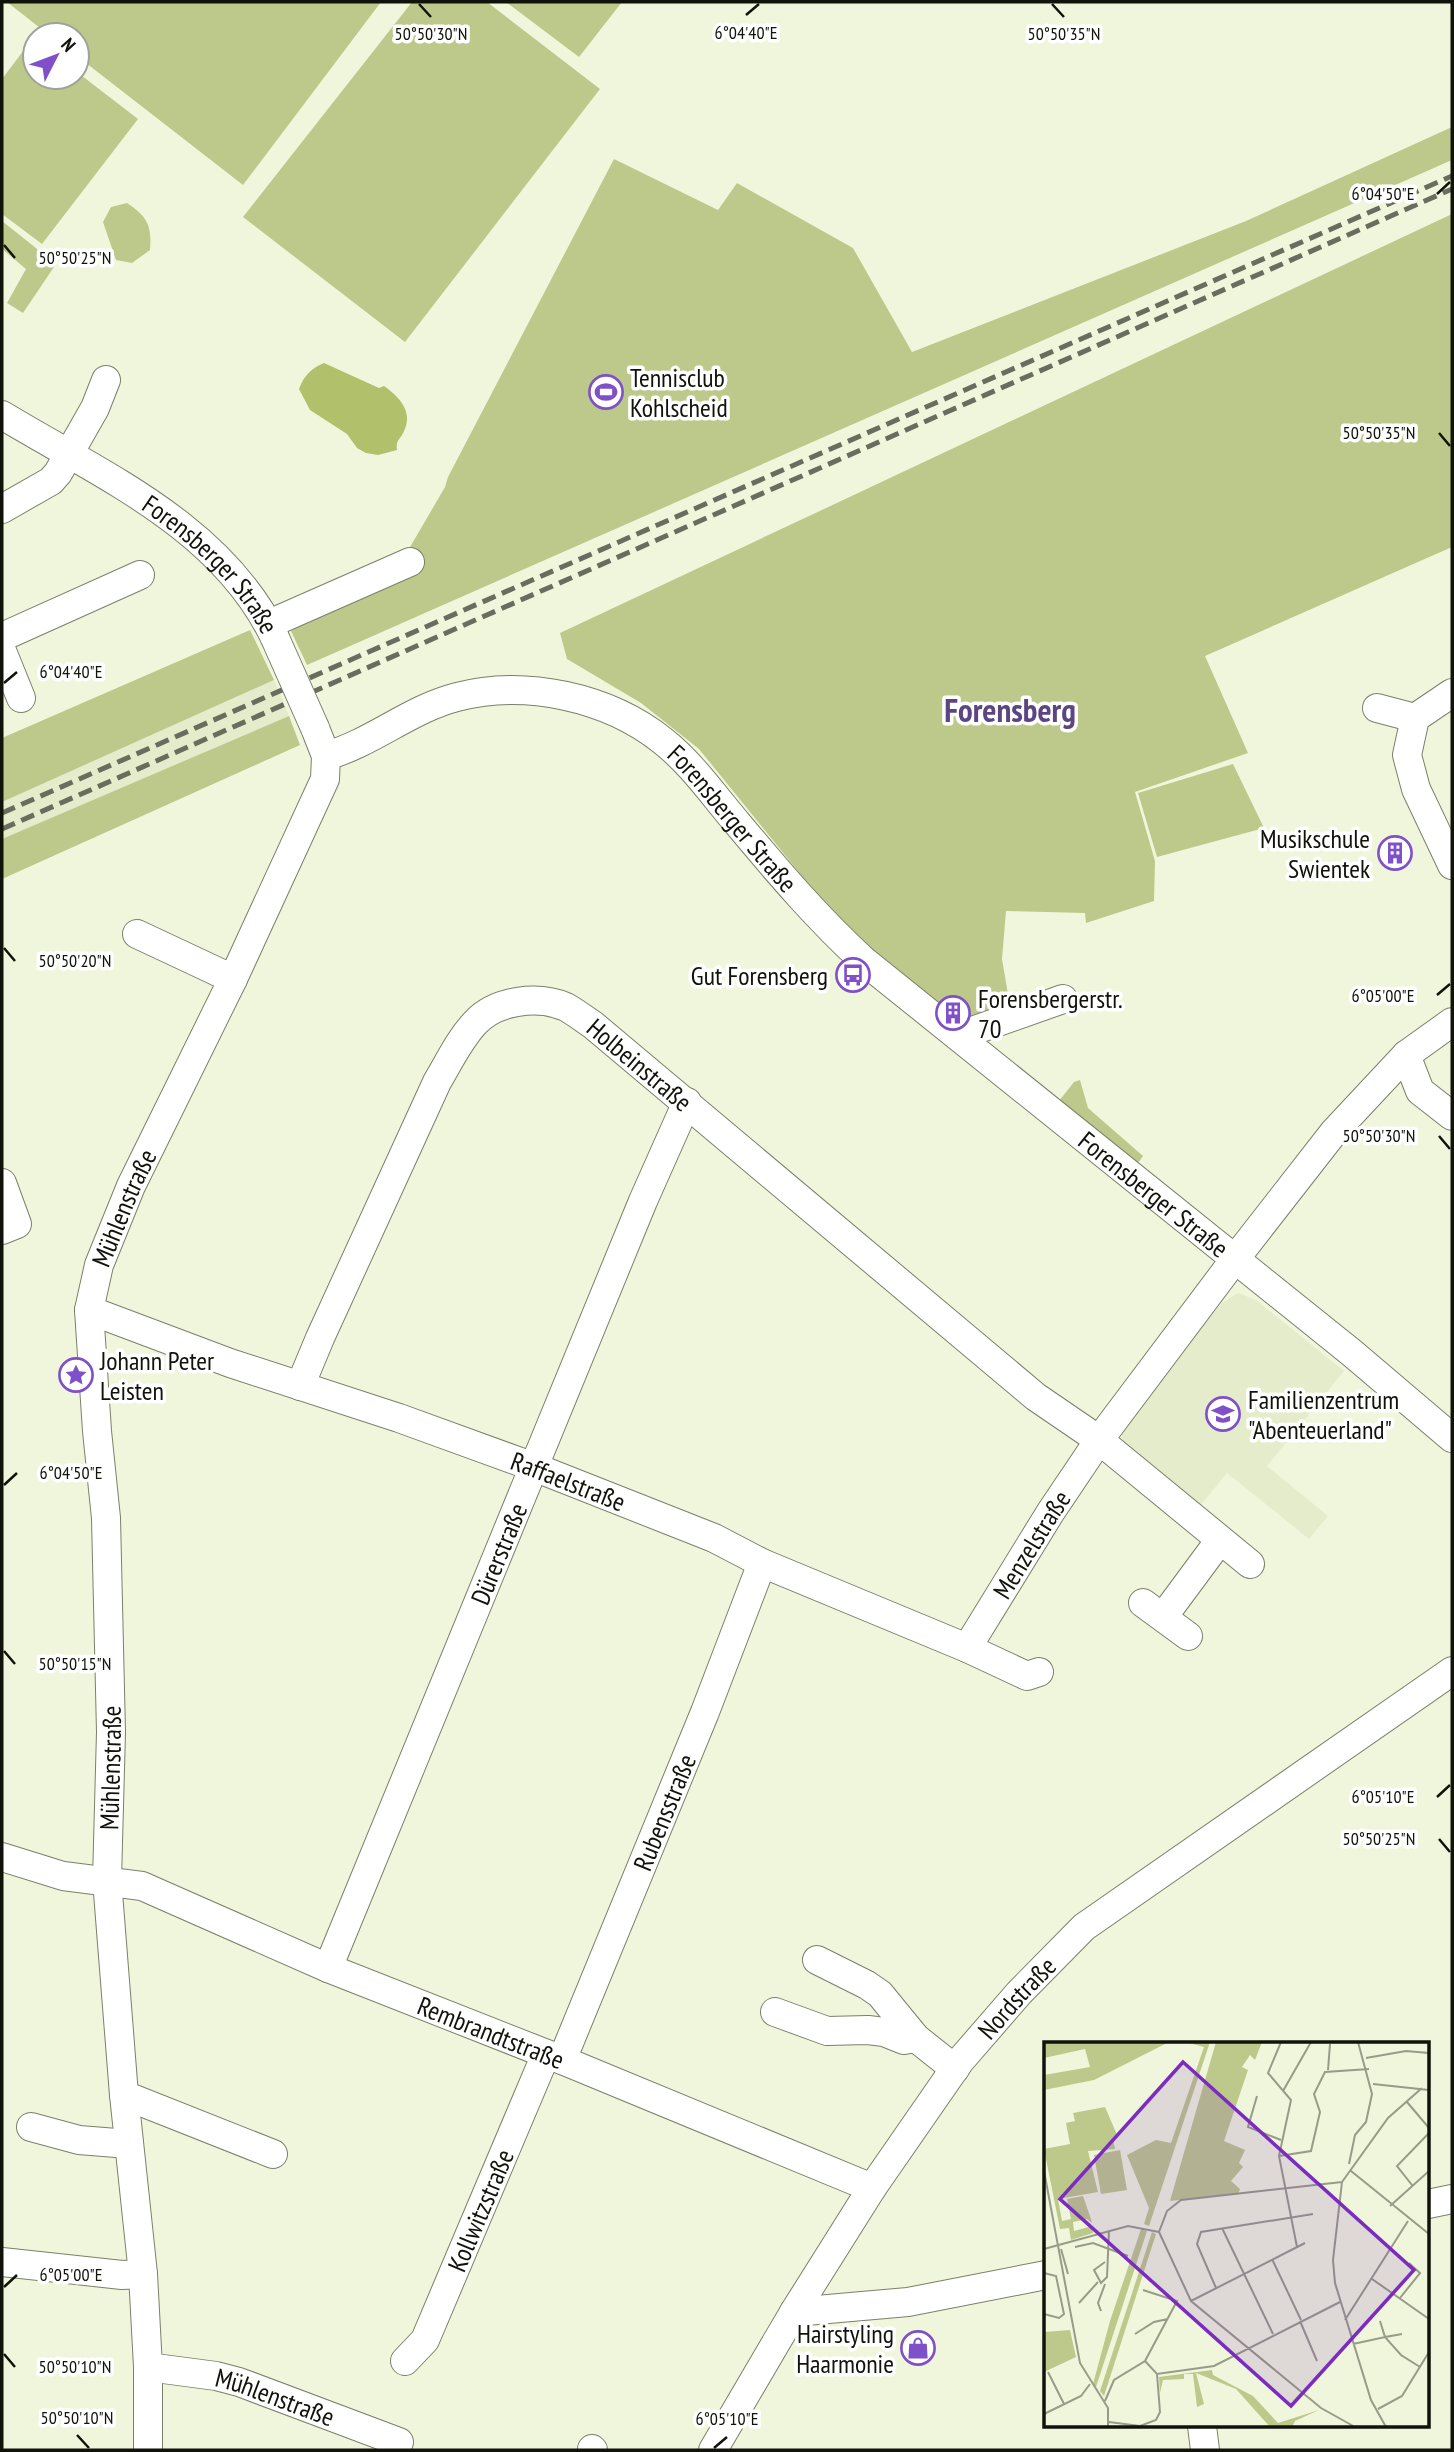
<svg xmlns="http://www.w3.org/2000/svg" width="1454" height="2452" viewBox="0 0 1454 2452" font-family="'PT Sans Narrow',sans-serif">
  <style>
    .built { fill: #e4eccb }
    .green { fill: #bcc98b }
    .water { fill: #b0c06b }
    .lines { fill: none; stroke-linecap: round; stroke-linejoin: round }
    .minor-casing { stroke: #7a8069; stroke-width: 30 }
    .minor { stroke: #fff; stroke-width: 28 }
    .rail { stroke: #696d5d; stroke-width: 5; stroke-dasharray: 14 7; stroke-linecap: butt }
    .minor-bridge-casing { stroke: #7a8069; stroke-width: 30; stroke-linecap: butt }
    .minor-bridge { stroke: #fff; stroke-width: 28 }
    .ticks { fill: none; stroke: #11130a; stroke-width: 2.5 }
    .labels { text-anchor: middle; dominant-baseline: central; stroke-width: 7; stroke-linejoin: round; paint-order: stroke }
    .poi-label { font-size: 26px; fill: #11130a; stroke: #fff; text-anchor: start }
    .street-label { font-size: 26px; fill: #11130a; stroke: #fff }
    .district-label { font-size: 33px; font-weight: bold; fill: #5b4683; stroke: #fff }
    .inset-road { fill: none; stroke: #979b88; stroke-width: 2 }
    .view { fill: #7b2cbf; fill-opacity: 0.15; stroke: #7b2cbf; stroke-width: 3.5 }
    .inset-edge { fill: none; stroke: #11130a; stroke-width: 3.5 }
    .ticks-label { font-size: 18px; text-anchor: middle; fill: #11130a; stroke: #fff; stroke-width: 7; stroke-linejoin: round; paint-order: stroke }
  </style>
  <rect width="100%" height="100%" fill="#f0f6dc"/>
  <path class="built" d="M274,680L289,716L2,839V802Z
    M1238,1293L1256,1300L1344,1371L1267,1466L1328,1516L1309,1539L1227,1473L1197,1510L1123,1442L1122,1438V1434L1151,1394L1206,1322L1222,1303Z"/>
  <path class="green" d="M7,2H6H381L243,185L77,56V35H49Z
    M412,2H487L600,89L405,342L243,217Z
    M506,2H622L579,57Z
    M33,38L35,40V77H77V72L138,119L42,244L2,214V79Z
    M1452,127V160L307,665L291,631L406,554L445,487L448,477L614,159L718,210L737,183L853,248L912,352L1246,221Z
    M127,203C148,217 152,226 150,250L132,263L116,260L103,222L111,207Z
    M1452,214V547L1205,656L1248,753L1135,792L1155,861L1154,901L1086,923L1085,913L1006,911L1002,959L1010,1006L966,1019L949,1006L945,1010L894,969L831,912L699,749L641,703L567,659L560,633Z
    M2,221L56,264L23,313L7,303L26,269L2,249Z
    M250,630L274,680L2,802V738Z
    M289,716L300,745L2,879V839Z
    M1233,764L1264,828L1157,857L1138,793Z
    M1080,1080L1088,1108L1143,1156L1138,1163L1059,1101L1074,1082Z"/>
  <path class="water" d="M324,363L379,388L384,386C401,398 415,414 402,435C398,441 396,442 397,450L378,455L366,453L357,448L347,434L310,410L299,389C304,376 310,369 324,363Z"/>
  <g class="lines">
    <g class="minor-casing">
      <g id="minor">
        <path id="s1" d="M2,415C103,476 222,527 275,638"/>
        <path d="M2,509L51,481L58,473L95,408L106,380"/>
        <path d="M269,624L410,562"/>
        <path d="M2,637L140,575"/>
        <path d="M2,651L21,698"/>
        <path d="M1452,693L1415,718L1407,755L1416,789L1452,865"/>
        <path d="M1377,708L1415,718"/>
        <path id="s2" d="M326,756C372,743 410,709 457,697C525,679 608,697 663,741C692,764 714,796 738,824C778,872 818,919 864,961L1352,1353L1452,1438"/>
        <path d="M137,934L233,979"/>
        <path d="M958,1036L1063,999"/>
        <path d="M1406,1055L1420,1091L1452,1116"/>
        <path d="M2,1183L17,1224L2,1230"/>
        <path id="s3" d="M89,1310L230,1363L399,1418L534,1467L714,1538L762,1563L967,1648L1027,1676L1039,1672"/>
        <path id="s4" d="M300,1386L320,1338L437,1082C449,1062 459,1040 475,1023C496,1000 538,995 566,1007C575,1012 584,1019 593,1025L1036,1397L1099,1440L1250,1564"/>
        <path d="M1143,1603L1188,1636"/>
        <path d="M1163,1617L1220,1540"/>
        <path id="s5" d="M967,1648L1050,1513L1099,1440L1235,1259L1334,1132L1406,1055L1452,1022"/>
        <path id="s6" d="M2,1857L63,1876L142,1886L328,1968L562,2060L872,2188"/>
        <path d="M817,1960L867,1985L880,1994L916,2038L955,2069"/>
        <path id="s7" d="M328,1968L643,1201L687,1102"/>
        <path d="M775,2012L827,2031L868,2030L884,2032L904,2040L916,2038"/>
        <path id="s8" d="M562,2060L705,1712L762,1563"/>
        <path d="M124,2095L273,2154"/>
        <path d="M31,2127L79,2140L129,2144"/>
        <path d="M1428,2204L1452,2199"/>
        <path d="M2,2262L122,2275L143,2274"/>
        <path d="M794,2312L908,2302L1046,2275"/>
        <path id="s9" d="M405,2361L425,2340L546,2054"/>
        <path id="s10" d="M148,2367L216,2376L239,2382L399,2442"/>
        <path d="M1202,2426L1205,2450"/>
        <path d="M592,2449L593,2450"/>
        <path id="s11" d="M148,2450V2367L143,2274L124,2095L107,1880L111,1732L106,1518L97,1431L89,1310L99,1265L131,1186L233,979L325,779L326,756L315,728"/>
        <path id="s12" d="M713,2450L794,2312L872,2188L960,2061L1019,1993L1084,1927L1452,1671"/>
      </g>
    </g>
    <use href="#minor" class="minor"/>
    <path class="rail" d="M2,813L1452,176
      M2,829L1452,189"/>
    <g class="minor-bridge-casing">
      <path id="minor-bridge" d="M275,638L315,728"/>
    </g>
    <use href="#minor-bridge" class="minor-bridge"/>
  </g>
  <path class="ticks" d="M419,4L431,17M1052,4L1064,17M746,15L759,4M1437,194L1450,182M4,245L15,258M1439,433L1450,446M4,683L17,672M4,948L15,961M1437,995L1450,984M1439,1136L1450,1149M4,1485L17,1473M4,1651L15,1664M1437,1797L1450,1785M1439,1839L1450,1852M4,2287L17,2275M4,2354L15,2367M77,2435L89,2448M714,2448L727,2437"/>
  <defs>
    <g id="stadium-ring" transform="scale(1.75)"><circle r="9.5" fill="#fff" stroke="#7f50c8" stroke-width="1.5"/><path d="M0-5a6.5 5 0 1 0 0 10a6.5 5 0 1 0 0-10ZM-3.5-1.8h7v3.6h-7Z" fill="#7f50c8"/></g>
    <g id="building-ring" transform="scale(1.75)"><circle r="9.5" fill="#fff" stroke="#7f50c8" stroke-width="1.5"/><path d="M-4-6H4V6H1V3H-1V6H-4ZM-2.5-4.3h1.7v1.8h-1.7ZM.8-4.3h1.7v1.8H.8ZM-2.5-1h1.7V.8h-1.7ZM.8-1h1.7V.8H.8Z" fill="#7f50c8"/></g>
    <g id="bus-ring" transform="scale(1.75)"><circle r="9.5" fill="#fff" stroke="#7f50c8" stroke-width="1.5"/><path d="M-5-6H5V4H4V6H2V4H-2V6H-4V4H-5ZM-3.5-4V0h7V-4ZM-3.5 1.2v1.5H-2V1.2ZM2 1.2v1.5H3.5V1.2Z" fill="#7f50c8"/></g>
    <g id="sight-ring" transform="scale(1.75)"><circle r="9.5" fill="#fff" stroke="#7f50c8" stroke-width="1.5"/><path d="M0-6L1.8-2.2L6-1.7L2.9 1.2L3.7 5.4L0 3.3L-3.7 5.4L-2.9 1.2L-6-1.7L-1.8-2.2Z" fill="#7f50c8"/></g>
    <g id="school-ring" transform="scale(1.75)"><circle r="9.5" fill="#fff" stroke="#7f50c8" stroke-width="1.5"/><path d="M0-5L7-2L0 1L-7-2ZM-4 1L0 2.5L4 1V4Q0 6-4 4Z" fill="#7f50c8"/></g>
    <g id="shop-ring" transform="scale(1.75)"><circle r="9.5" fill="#fff" stroke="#7f50c8" stroke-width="1.5"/><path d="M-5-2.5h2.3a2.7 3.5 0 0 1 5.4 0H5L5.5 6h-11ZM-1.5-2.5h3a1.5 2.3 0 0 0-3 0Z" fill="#7f50c8"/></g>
  </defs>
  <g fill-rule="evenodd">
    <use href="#stadium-ring" x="606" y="392"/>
    <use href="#building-ring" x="1395" y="853"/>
    <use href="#bus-ring" x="853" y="975"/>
    <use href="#building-ring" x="953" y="1013"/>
    <use href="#sight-ring" x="76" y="1375"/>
    <use href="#school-ring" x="1223" y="1414"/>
    <use href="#shop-ring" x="918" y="2348"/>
  </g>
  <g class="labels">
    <g class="poi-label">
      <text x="630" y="377">Tennisclub<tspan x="630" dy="30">Kohlscheid</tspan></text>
      <text x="1370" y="838" text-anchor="end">Musikschule<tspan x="1370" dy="30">Swientek</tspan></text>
      <text x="828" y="975" text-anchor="end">Gut Forensberg</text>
      <text x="978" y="998">Forensbergerstr.<tspan x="978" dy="30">70</tspan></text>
      <text x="100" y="1360">Johann Peter<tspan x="100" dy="30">Leisten</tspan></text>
      <text x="1248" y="1399">Familienzentrum<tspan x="1248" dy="30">"Abenteuerland"</tspan></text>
      <text x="894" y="2333" text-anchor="end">Hairstyling<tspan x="894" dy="30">Haarmonie</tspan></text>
    </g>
    <g class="street-label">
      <text stroke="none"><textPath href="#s1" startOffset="259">Forensberger Straße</textPath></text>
      <text stroke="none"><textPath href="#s2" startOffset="466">Forensberger Straße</textPath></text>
      <text stroke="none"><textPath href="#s4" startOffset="595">Holbeinstraße</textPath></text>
      <text stroke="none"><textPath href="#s2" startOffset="1032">Forensberger Straße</textPath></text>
      <text stroke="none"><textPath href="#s11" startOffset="1251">Mühlenstraße</textPath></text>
      <text stroke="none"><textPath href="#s3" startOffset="509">Raffaelstraße</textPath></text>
      <text stroke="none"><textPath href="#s5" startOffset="122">Menzelstraße</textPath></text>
      <text stroke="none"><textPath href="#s7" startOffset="448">Dürerstraße</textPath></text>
      <text stroke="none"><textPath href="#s11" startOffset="684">Mühlenstraße</textPath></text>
      <text stroke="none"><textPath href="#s8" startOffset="268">Rubensstraße</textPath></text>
      <text stroke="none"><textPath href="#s12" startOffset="546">Nordstraße</textPath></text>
      <text stroke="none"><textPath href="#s6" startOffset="522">Rembrandtstraße</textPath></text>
      <text stroke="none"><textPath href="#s9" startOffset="170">Kollwitzstraße</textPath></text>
      <text stroke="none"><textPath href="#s10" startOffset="131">Mühlenstraße</textPath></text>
    </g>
    <g class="district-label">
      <text x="1010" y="709">Forensberg</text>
    </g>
  </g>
  <g transform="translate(1044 2042)">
    <rect width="385" height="385" fill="#f0f6dc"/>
    <path d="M0,0H125L50,38L0,48V33L46,25L41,7L0,16ZM141,0H166L105,184L100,182L105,166L83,113L112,98L127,101L160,5ZM172,0H218L211,18L206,13L198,25L204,28L180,99L201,108L195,121L199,125L187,139L196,147L194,152L126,159ZM61,65L74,95L69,97L71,107L44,109L54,150L14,157L18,179L27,177L23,157L39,154L46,174L48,181L43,177L29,180L30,189L48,184L49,191L27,198L25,186L16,187L0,107L26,102L22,81L31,79L29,71ZM76,108L83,148L57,152L50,113ZM97,187L103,189L52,345L49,342L66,279ZM108,190L112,192L60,354L56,349ZM26,288L32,315L0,330V290ZM168,328L169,333L209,354L234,381L275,368L251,379L248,385H226L192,347L152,331L160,362L153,365L149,332H140V337L119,338L116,351L115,335Z" fill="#bcc98b"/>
    <path class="inset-road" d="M237,0L224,31L247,58L235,114L253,205M322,16L362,9L385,11M284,28L286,2M329,42L385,48M239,49L267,0M213,54L204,85L237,98M363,60L385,86M235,114L267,109L276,70L270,52L281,30L325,27M305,122L311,93L322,80L328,52L314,0M0,129L36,321L64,366V385M307,129L385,192M298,140L289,218L291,241L327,358L342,385M298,140L344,76L378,46M368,143L353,124L385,91M346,164L385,129M178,186L229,292M115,190L147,259L277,366L311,385M115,190L123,169L137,158L298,140M31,205L49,201L84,214M0,207L84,184L115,190M17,207L24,232M228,217L257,278M61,220L50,228L57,241L63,235L65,189M0,231L12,234L20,272L15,276L0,272M328,237L385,277M172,246L153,202L157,190L269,172M356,256L376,231L365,221M147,259L261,201M35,261L54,240M57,269L54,261L61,242M301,278L364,179M256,279L273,319M336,279L341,295L358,292M91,292L110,280L124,277M309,302L341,295L357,313L376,325M101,319L113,332L170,324L296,260M4,330L20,362M61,359L70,338L101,319L133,259L99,248M334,367L358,354L385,310M0,372L37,354L46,342M65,380L96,384L112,378L116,370L113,332"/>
    <path class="view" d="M139,20L370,228L247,364L16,157Z"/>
    <rect width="385" height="385" class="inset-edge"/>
  </g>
  <g class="ticks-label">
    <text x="746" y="39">6°04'40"E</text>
    <text x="431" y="40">50°50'30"N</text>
    <text x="1064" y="40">50°50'35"N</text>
    <text x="1383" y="200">6°04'50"E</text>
    <text x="75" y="264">50°50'25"N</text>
    <text x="1379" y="439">50°50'35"N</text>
    <text x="71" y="678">6°04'40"E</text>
    <text x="75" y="967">50°50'20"N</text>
    <text x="1383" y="1002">6°05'00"E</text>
    <text x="1379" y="1142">50°50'30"N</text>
    <text x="71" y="1479">6°04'50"E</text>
    <text x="75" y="1670">50°50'15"N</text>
    <text x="1383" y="1803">6°05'10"E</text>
    <text x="1379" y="1845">50°50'25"N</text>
    <text x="71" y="2281">6°05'00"E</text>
    <text x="75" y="2373">50°50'10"N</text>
    <text x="77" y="2424">50°50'10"N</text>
    <text x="727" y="2425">6°05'10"E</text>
  </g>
  <rect width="1454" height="2452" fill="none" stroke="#11130a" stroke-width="7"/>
  <g transform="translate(56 56) rotate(48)"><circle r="33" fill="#ffffff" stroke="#a0a19d" stroke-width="2"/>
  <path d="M0-5L12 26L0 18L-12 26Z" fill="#7f50c8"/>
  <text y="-10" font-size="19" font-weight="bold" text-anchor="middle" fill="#11130a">N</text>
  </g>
</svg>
